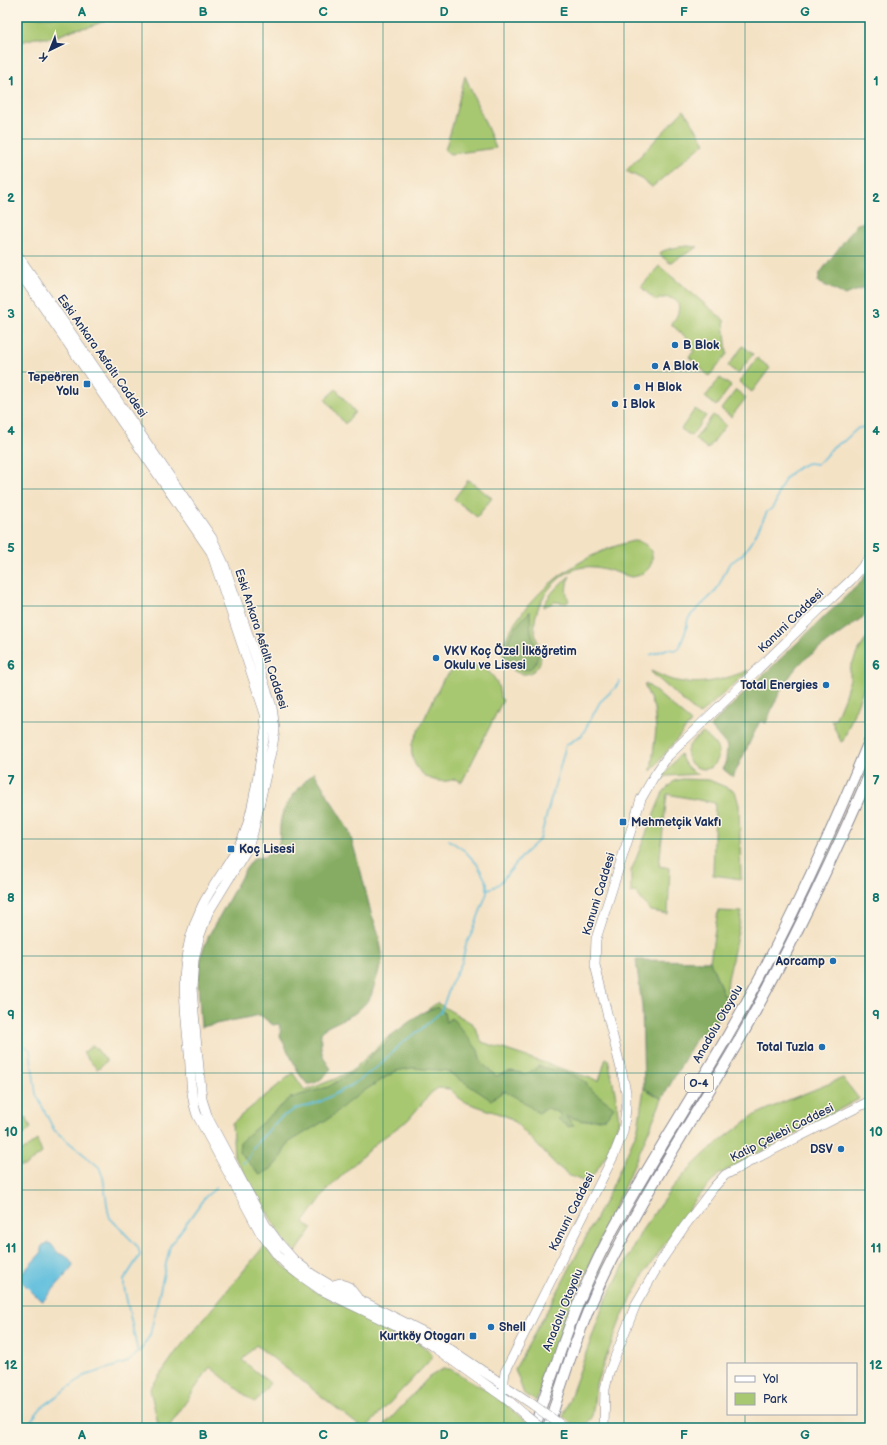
<svg xmlns="http://www.w3.org/2000/svg" width="887" height="1445" viewBox="0 0 887 1445" font-family="'Balsamiq Sans',sans-serif">
  <style>
    .green { fill: #a7c770; stroke: #617b67 }
    .forest { fill: #85ac62; stroke: #506e60 }
    .water { fill: #5fbedd; stroke: #3d769e }
    .lines { fill: none; stroke-linecap: round; stroke-linejoin: round }
    .stream { stroke: #5fbedd; stroke-width: 1.5 }
    .primary-casing { stroke: #888892; stroke-width: 10 }
    .motorway-casing { stroke: #888892; stroke-width: 12 }
    .primary { stroke: #fff; stroke-width: 9 }
    .motorway { stroke: #fff; stroke-width: 10 }
    .primary-bridge-casing { stroke: #888892; stroke-width: 10; stroke-linecap: butt }
    .primary-bridge { stroke: #fff; stroke-width: 9 }
    .grid { fill: none; stroke: #0f766e; stroke-width: 1; stroke-opacity: 0.55 }
    .poi-dot { fill: #1f6fb2; stroke: #fcf5e5; stroke-width: 1.5 }
    .labels { text-anchor: middle; dominant-baseline: central; stroke-width: 3; stroke-linejoin: round; paint-order: stroke }
    .shield { fill: #fcf5e5; stroke: #5e6a86; stroke-width: 1 }
    .shield-label { font-size: 11px; font-weight: bold; fill: #1b2f5e }
    .poi-label { font-size: 12px; font-weight: bold; fill: #1b2f5e; stroke: #fcf5e5; text-anchor: start }
    .street-label { font-size: 12px; fill: #1b2f5e; stroke: #fcf5e5 }
    .neatline { fill: none; stroke: #0f766e; stroke-width: 1.5 }
    .grid-label { font-size: 13px; text-anchor: middle; font-weight: bold; fill: #0f766e }
  </style>
  <rect width="100%" height="100%" fill="#fcf5e5"/>
  <filter id="ink" filterUnits="userSpaceOnUse"><feTurbulence type="fractalNoise" baseFrequency=".025" numOctaves="2"/><feDisplacementMap in="SourceGraphic" scale="8" xChannelSelector="R" yChannelSelector="G"/><feConvolveMatrix kernelMatrix="1 2 1 2 8 2 1 2 1" color-interpolation-filters="sRGB"/></filter>
  <filter id="wash" filterUnits="userSpaceOnUse"><feTurbulence type="fractalNoise" baseFrequency=".012" numOctaves="4" result="noise"/><feDisplacementMap in="SourceGraphic" scale="16" xChannelSelector="R" yChannelSelector="G"/><feGaussianBlur stdDeviation="0.9" result="paint"/><feColorMatrix in="noise" values="0 0 0 0 0 0 0 0 0 0 0 0 0 0 0 0 0 1.4 0 .05"/><feComposite in="paint" operator="in"/></filter>
  <g filter="url(#wash)">
    <rect width="100%" height="100%" fill="#f4e2c5"/>
    <path class="green" d="M17,17H112L104,21L89,27L75,29L53,38H35L17,43Z
      M465,76L496,148L450,154L445,150L452,127Z
      M684,110L705,143L652,187L642,179L626,171Z
      M687,246L698,247L670,263L660,255L661,252C669,248 678,247 687,246Z
      M659,266L724,320L727,354L709,376L689,357L694,351L689,347L692,343L671,324C674,320 677,317 678,312C682,298 666,294 656,301L641,287Z
      M743,346L753,354L738,374L728,366Z
      M757,358L770,368L752,392L739,382Z
      M720,378L731,386L716,406L705,397Z
      M336,389L355,412L345,424L325,399Z
      M736,390L746,398L731,417L721,409Z
      M695,409L706,416L691,436L681,429Z
      M713,415L726,425L708,449L695,439Z
      M468,480L492,498L477,517L454,499Z
      M633,541C660,542 658,575 631,577C617,573 599,565 584,567C557,570 531,605 535,632C537,645 548,660 533,671C520,681 501,664 503,650C504,639 511,629 517,620C544,581 587,552 633,541Z
      M570,576C566,584 565,592 569,601L567,603L555,602L543,607C549,594 559,584 570,576Z
      M870,633V672L843,741L841,742L831,720H835L844,698L850,679V669L857,653Z
      M464,665C485,662 500,678 500,698L503,700L462,782L455,779C431,788 408,769 412,744L444,678L453,670Z
      M651,671C658,674 665,678 672,680C699,686 721,681 746,671H749L699,715L652,673Z
      M644,684H647L691,722L651,771L656,730L654,708Z
      M703,733C707,737 713,741 716,746C718,749 719,754 718,758C711,780 678,765 689,746C692,741 698,737 703,733Z
      M680,754C684,764 688,770 699,774L667,776L660,781Z
      M682,779L709,780L735,791L739,805L741,879L713,875L715,803L667,794L659,866L670,868L668,914L651,911L635,892L631,893V871L663,792L674,781Z
      M718,911L742,912L728,979L726,1000L710,961Z
      M437,1003L473,1024L482,1042L599,1081L606,1058L608,1059L616,1097L619,1121L606,1156L588,1183L570,1176L556,1165L518,1125L508,1117L465,1102L458,1097L450,1089L438,1088L431,1093L408,1120L376,1143L328,1189L304,1222L312,1229L296,1252L283,1239L234,1156L232,1123L293,1073L305,1091L337,1078L354,1069L386,1039Z
      M93,1045L107,1061L97,1069L83,1053Z
      M843,1078L859,1099L718,1175L696,1199L644,1274L620,1321L596,1384L592,1418L585,1425L573,1424L563,1417L603,1306L642,1230L672,1188L691,1167L711,1148L753,1116L781,1103Z
      M644,1088L662,1099L643,1144L577,1293L536,1401L524,1394L515,1369L559,1289L612,1187L638,1128Z
      M26,1117L31,1128L17,1140V1125Z
      M37,1140L42,1153L25,1166H18L17,1164V1155Z
      M264,1246L276,1259L312,1290L373,1321L414,1340L431,1352L432,1358L366,1428H362L256,1345L242,1360L270,1383L255,1403L210,1367L168,1428H159L150,1389L176,1352Z
      M443,1369H450L492,1393L529,1424L527,1428H382L429,1377Z"/>
    <path class="forest" d="M865,222L870,224V283L864,288L845,295L818,282L820,273L857,224Z
      M870,569V612L805,659C786,676 776,699 766,723L760,721L733,777L723,769L726,760L727,746L710,726L860,583Z
      M530,611L531,631L538,655C535,680 505,671 506,650C507,635 521,620 530,611Z
      M314,772L349,831L361,872L371,913L378,932L382,953V961L371,996L365,1004L354,1014L325,1028L321,1033C320,1050 321,1055 331,1069C324,1076 318,1085 307,1084L300,1075L280,1036L281,1032L279,1024L273,1025L260,1015L201,1027L198,982L201,955L209,935L245,870L254,858L265,857L279,844C280,833 279,822 283,812C286,802 306,780 314,772Z
      M636,960L710,961L726,1000L721,1013L714,1024L697,1037L662,1099L644,1088L642,1006Z
      M438,1007L444,1012L446,1022L452,1018L478,1050L481,1062L496,1076L511,1071L527,1074L539,1066L573,1075L585,1081L590,1089L614,1107L606,1118L583,1121L566,1116L574,1125L569,1127L558,1119L561,1114L548,1108L538,1113L521,1100L504,1091L491,1100L447,1071L412,1068L396,1071L367,1089L347,1103L331,1117L288,1143L280,1159L271,1169L260,1175L239,1152L240,1142L290,1098L328,1087L362,1066L375,1051L385,1045L392,1035L421,1013Z"/>
    <path class="water" d="M48,1243L51,1244L58,1253C67,1257 68,1255 73,1265L71,1269L43,1301L39,1299L18,1278L41,1253V1248L43,1245Z"/>
    <g class="lines">
      <path class="stream" d="M650,655L667,649L675,650L679,649L686,630L688,619L692,614L713,594L718,587L729,564L742,555L754,538L767,512L772,508L776,502L779,491L785,479L792,472L801,466L808,463L817,464L820,462L834,446L844,441L858,428L865,427L870,423
        M488,889L494,887L500,883L525,853L540,839L566,745L582,735L600,702L615,688L620,681
        M17,1045L25,1046L30,1050L36,1094L54,1130L99,1167L103,1177L108,1211L110,1218L138,1247L140,1255L124,1280V1287L138,1353
        M243,1163L248,1159L254,1146L280,1118L295,1109L318,1103L352,1085L376,1068L402,1043L420,1030L441,1012L450,986L462,962L466,944L472,933L487,893V883L477,864L465,851L449,840
        M25,1428L41,1408L84,1376L128,1362L140,1351L150,1335L170,1246L205,1197L216,1188"/>
    </g>
  </g>
  <g filter="url(#ink)">
    <g class="lines">
      <g class="primary-casing">
        <path id="primary" d="M17,254L212,538L224,564L255,655L272,707L275,729L273,743L253,833L246,851L208,913L199,938L194,960L192,988L196,1037L202,1099L208,1118L265,1224L279,1243L294,1260L312,1274L332,1286L426,1333L532,1404
          M17,269L211,552L265,714L266,729L264,740C258,770 255,804 245,832C235,859 214,881 202,906C177,958 184,998 189,1052C191,1073 190,1095 197,1115L260,1232L278,1256L289,1267L298,1274L321,1290L416,1336L432,1346L509,1401L525,1415
          M331,1290L333,1285L340,1283L349,1287L357,1297
          M504,1389V1380L505,1372L614,1155L623,1132L626,1109V1092L622,1073L595,965L596,939L641,799L656,773L668,756L818,611L851,580L870,558
          M604,1428L605,1389L609,1372L636,1304L661,1261L684,1227L714,1187L725,1175L751,1161L870,1101"/>
      </g>
      <g class="motorway-casing">
        <path id="motorway" d="M535,1428C540,1409 546,1391 553,1373C568,1327 586,1280 609,1237C646,1168 689,1103 728,1035C783,940 828,840 870,739
          M548,1428C564,1375 581,1322 605,1273C645,1191 695,1116 741,1037C789,952 831,863 870,773"/>
      </g>
      <use href="#primary" class="primary"/>
      <use href="#motorway" class="motorway"/>
      <g class="primary-bridge-casing">
        <path id="primary-bridge" d="M532,1404L565,1428
          M525,1415L541,1428"/>
      </g>
      <use href="#primary-bridge" class="primary-bridge"/>
    </g>
  </g>
  <path class="grid" d="M142,17V1428M263,17V1428M383,17V1428M504,17V1428M624,17V1428M745,17V1364M17,139H870M17,256H870M17,372H870M17,489H870M17,606H870M17,722H870M17,839H870M17,956H870M17,1073H870M17,1190H870M17,1306H870M745,1414V1428"/>
  <g class="poi-dot">
    <circle cx="675" cy="345" r="4"/>
    <circle cx="655" cy="366" r="4"/>
    <rect x="83" y="380" width="8" height="8" rx="2"/>
    <circle cx="637" cy="387" r="4"/>
    <circle cx="615" cy="404" r="4"/>
    <circle cx="436" cy="658" r="4"/>
    <circle cx="826" cy="685" r="4"/>
    <rect x="619" y="818" width="8" height="8" rx="2"/>
    <rect x="227" y="845" width="8" height="8" rx="2"/>
    <circle cx="833" cy="961" r="4"/>
    <circle cx="822" cy="1047" r="4"/>
    <circle cx="841" cy="1149" r="4"/>
    <circle cx="491" cy="1327" r="4"/>
    <rect x="469" y="1332" width="8" height="8" rx="2"/>
  </g>
  <g class="labels">
    <rect class="shield" x="685" y="1074" width="28" height="18" rx="3"/>
    <g class="shield-label">
      <text x="699" y="1083">O-4</text>
    </g>
    <g class="poi-label">
      <text x="683" y="345">B Blok</text>
      <text x="663" y="366">A Blok</text>
      <text x="79" y="377" text-anchor="end">Tepeören<tspan x="79" dy="14">Yolu</tspan></text>
      <text x="645" y="387">H Blok</text>
      <text x="623" y="404">I Blok</text>
      <text x="444" y="651">VKV Koç Özel İlköğretim<tspan x="444" dy="14">Okulu ve Lisesi</tspan></text>
      <text x="818" y="685" text-anchor="end">Total Energies</text>
      <text x="631" y="822">Mehmetçik Vakfı</text>
      <text x="239" y="849">Koç Lisesi</text>
      <text x="825" y="961" text-anchor="end">Aorcamp</text>
      <text x="814" y="1047" text-anchor="end">Total Tuzla</text>
      <text x="833" y="1149" text-anchor="end">DSV</text>
      <text x="499" y="1327">Shell</text>
      <text x="465" y="1336" text-anchor="end">Kurtköy Otogarı</text>
    </g>
    <g class="street-label">
      <text transform="translate(102 356) rotate(55)">Eski Ankara Asfaltı Caddesi</text>
      <text transform="translate(791 621) rotate(-44)">Kanuni Caddesi</text>
      <text transform="translate(261 639) rotate(72)">Eski Ankara Asfaltı Caddesi</text>
      <text transform="translate(599 894) rotate(-73)">Kanuni Caddesi</text>
      <text transform="translate(718 1024) rotate(-60)">Anadolu Otoyolu</text>
      <text transform="translate(782 1133) rotate(-27)">Katip Çelebi Caddesi</text>
      <text transform="translate(572 1212) rotate(-63)">Kanuni Caddesi</text>
      <text transform="translate(563 1310) rotate(-68)">Anadolu Otoyolu</text>
    </g>
  </g>
  <rect width="887" height="1445" fill="none" stroke="#fcf5e5" stroke-width="44"/>
  <rect x="727" y="1363" width="130" height="52" fill="#fcf5e5" stroke="#a2a6af"/>
  <rect x="735" y="1376" width="20" height="6" fill="#ffffff" stroke="#a2a6af"/>
  <text x="763" y="1383" font-size="12" fill="#1b2f5e">Yol</text>
  <rect x="735" y="1393" width="20" height="12" fill="#a7c770" stroke="#a2a6af"/>
  <text x="763" y="1403" font-size="12" fill="#1b2f5e">Park</text>
  <g transform="translate(50 50) rotate(223)" stroke="#fcf5e5" stroke-width="3" paint-order="stroke">
  <path d="M0-3L7 15L0 10L-7 15Z" fill="#1b2f5e"/>
  <text y="-6" font-size="11" font-weight="bold" text-anchor="middle" fill="#1b2f5e">K</text>
  </g>
  <rect x="22" y="22" width="843" height="1401" class="neatline"/>
  <g class="grid-label">
    <text x="82" y="16">A</text>
    <text x="203" y="16">B</text>
    <text x="323" y="16">C</text>
    <text x="444" y="16">D</text>
    <text x="564" y="16">E</text>
    <text x="684" y="16">F</text>
    <text x="805" y="16">G</text>
    <text x="11" y="85">1</text>
    <text x="876" y="85">1</text>
    <text x="11" y="202">2</text>
    <text x="876" y="202">2</text>
    <text x="11" y="318">3</text>
    <text x="876" y="318">3</text>
    <text x="11" y="435">4</text>
    <text x="876" y="435">4</text>
    <text x="11" y="552">5</text>
    <text x="876" y="552">5</text>
    <text x="11" y="669">6</text>
    <text x="876" y="669">6</text>
    <text x="11" y="785">7</text>
    <text x="876" y="785">7</text>
    <text x="11" y="902">8</text>
    <text x="876" y="902">8</text>
    <text x="11" y="1019">9</text>
    <text x="876" y="1019">9</text>
    <text x="11" y="1136">10</text>
    <text x="876" y="1136">10</text>
    <text x="11" y="1252">11</text>
    <text x="876" y="1252">11</text>
    <text x="11" y="1369">12</text>
    <text x="876" y="1369">12</text>
    <text x="82" y="1439">A</text>
    <text x="203" y="1439">B</text>
    <text x="323" y="1439">C</text>
    <text x="444" y="1439">D</text>
    <text x="564" y="1439">E</text>
    <text x="684" y="1439">F</text>
    <text x="805" y="1439">G</text>
  </g>
</svg>
